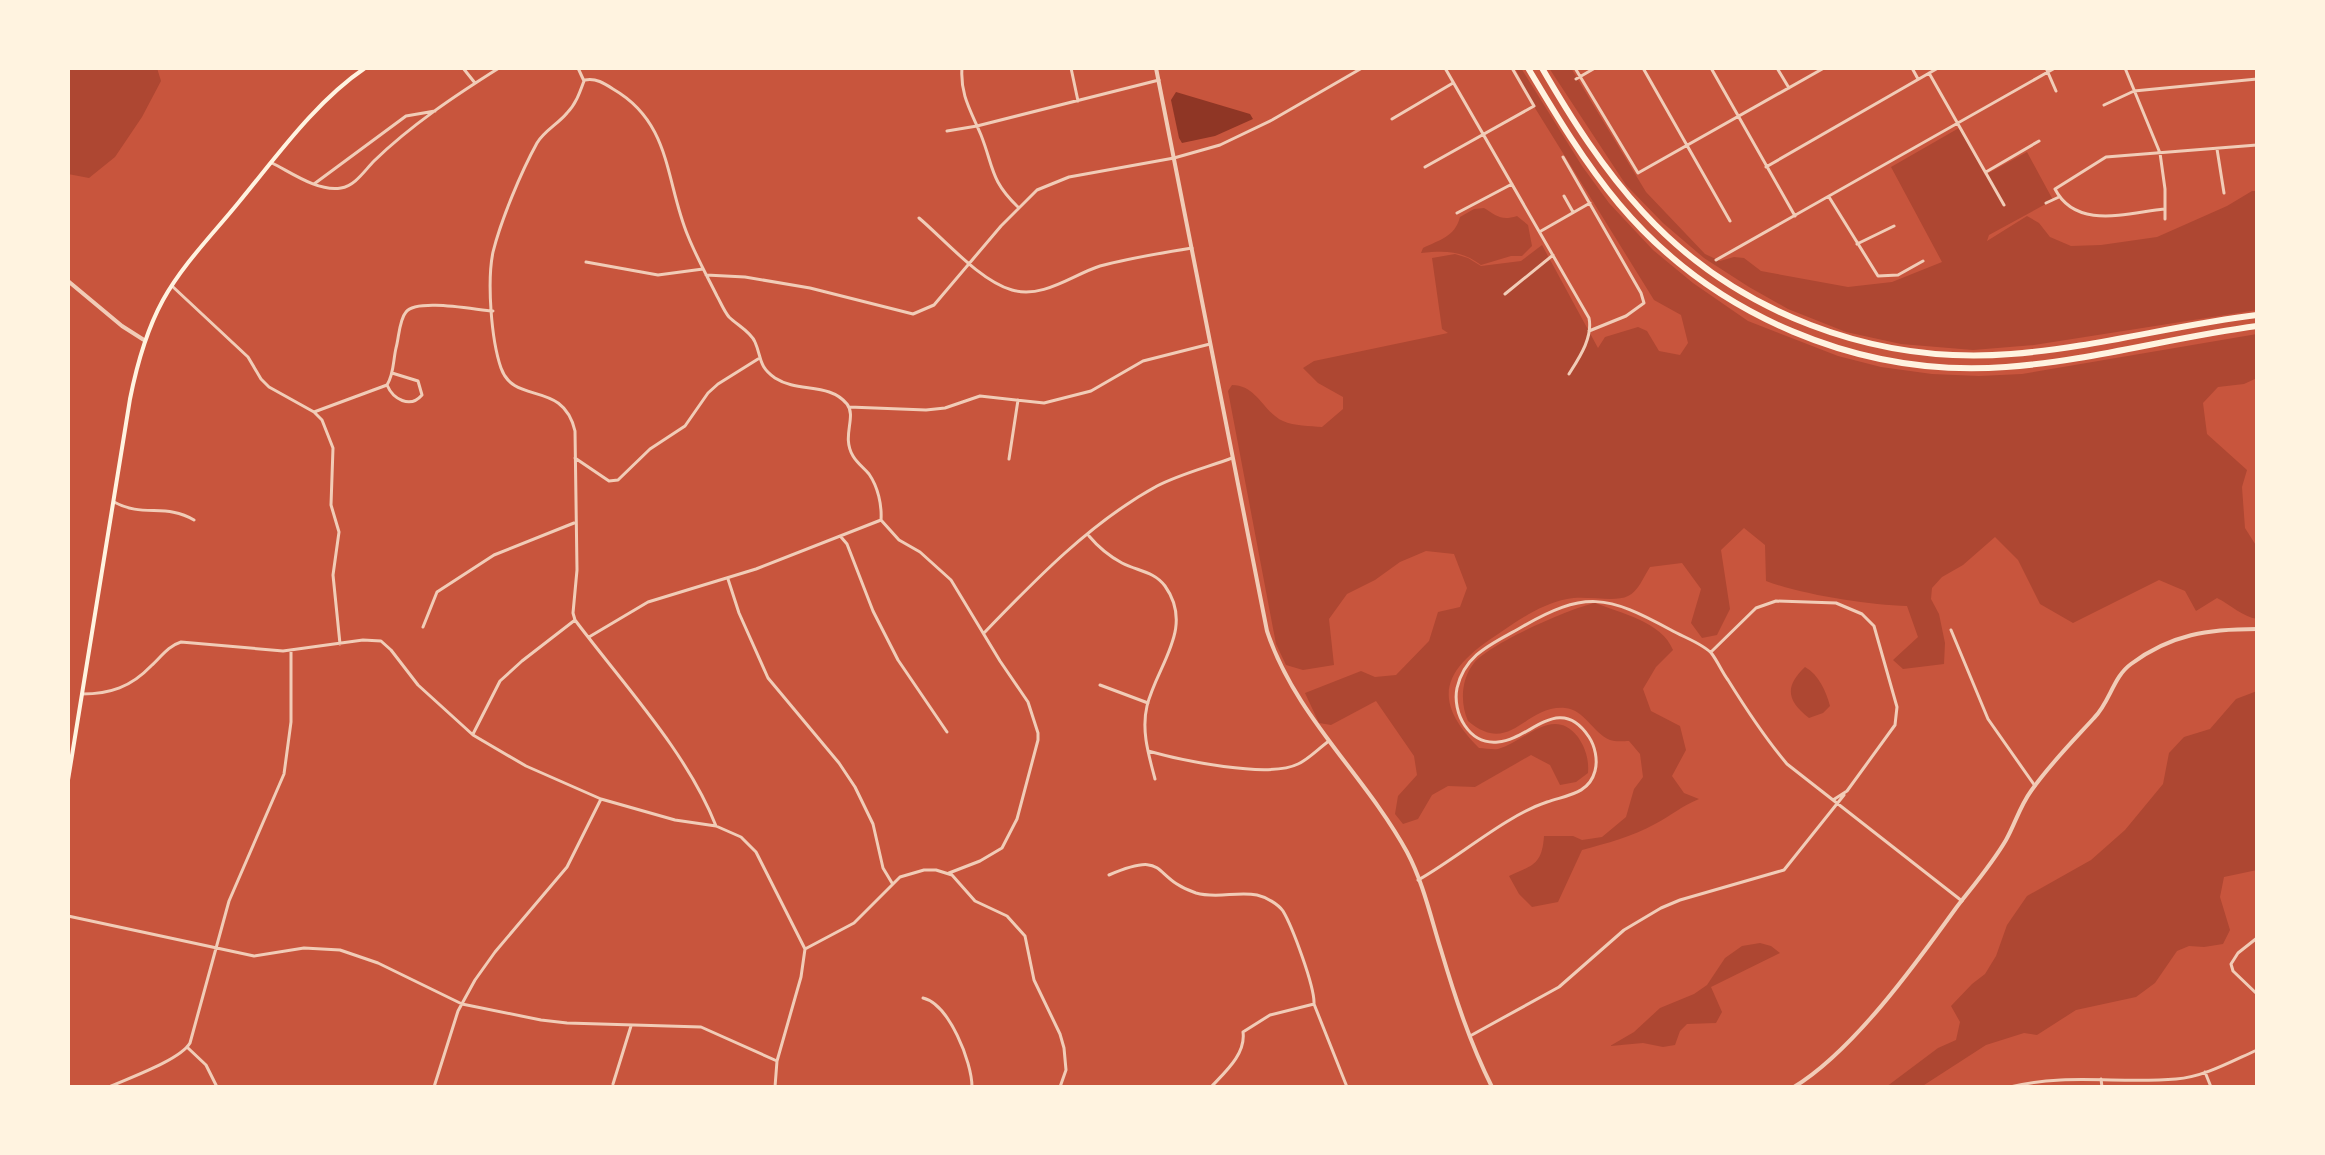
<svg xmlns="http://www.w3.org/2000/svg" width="2325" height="1155" viewBox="0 0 2325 1155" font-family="'Zilla Slab',serif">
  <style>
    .green { fill: #ae4732 }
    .water { fill: #8f3625 }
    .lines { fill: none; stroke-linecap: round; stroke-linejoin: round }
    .minor { stroke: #f1ccb7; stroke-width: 3 }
    .tertiary { stroke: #f1ccb7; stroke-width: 4 }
    .secondary { stroke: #fff3e0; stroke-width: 4 }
    .motorway { stroke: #fff3e0; stroke-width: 6 }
  </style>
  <rect width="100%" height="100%" fill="#c8553d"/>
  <path class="green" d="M68,68H157L161,81L142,117L115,157L89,178L68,174Z
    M1515,68H1521L1582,166L1609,203L1653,250L1693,283L1748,321L1838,356L1881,367L1932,374L1979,376L2022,374L2257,334V378L2244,384L2218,387L2203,403L2207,434L2247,470L2242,487L2245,528L2257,547V619C2243,617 2231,605 2217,598L2196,611L2185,591L2159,580L2073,623L2040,604L2018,560L1995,537L1963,565L1942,577L1932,588L1931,599L1939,614L1945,643L1944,664L1903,669L1893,660L1918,637L1907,606C1868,605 1803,595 1766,581L1765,545L1744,528L1721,550L1730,609L1717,635L1702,638L1691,623L1701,589L1682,563L1650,567C1644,576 1638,592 1628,596C1615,603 1586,595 1567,599C1542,604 1522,618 1501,632C1447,667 1427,696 1479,748C1485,748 1493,750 1498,749C1526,741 1553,705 1578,737C1586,749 1589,760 1588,773L1576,782L1560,785L1550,765L1531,755L1475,787L1448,786L1432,795L1418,819L1403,824L1395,814L1398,796L1417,775L1414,756L1376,701L1331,725L1319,723L1305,693L1361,671L1375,677L1396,675L1429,641L1438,612L1460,607L1467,588L1454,554L1426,551L1400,562L1375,580L1347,594L1329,619L1334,665L1303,670L1286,665L1276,644L1228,391L1232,385C1257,385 1263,412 1283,421C1294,426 1310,426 1322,427L1343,409V397L1318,383L1303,368L1314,361L1448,333L1442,329L1432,258L1455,254L1468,258L1481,266L1521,261L1542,245L1598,348L1605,337L1638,327L1647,331L1659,351L1680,355L1688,343L1681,315L1654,300L1535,108Z
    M1549,68H1571L1646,192L1705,254L1720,261L1734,257L1744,258L1761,271L1848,287L1892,282L1942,262L1891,167L1959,128L1985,175L2027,152L2053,200L1989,235L1987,241L2027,216L2039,223L2050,237L2071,246L2101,245L2157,237L2227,206L2252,191H2257V310L2034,345L1973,350L1901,344L1846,332L1788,309L1749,287L1704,258L1663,223L1626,185Z
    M1484,208C1497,216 1501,221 1517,216L1528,225L1532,246L1522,256H1511L1481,265C1461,250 1445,251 1421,253L1423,248C1439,240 1455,237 1460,217L1474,209Z
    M1595,603C1621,613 1662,622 1673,650L1656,667L1643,689L1651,711L1680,726L1686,750L1672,776L1684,793L1699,799C1680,807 1672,815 1655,824C1632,837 1607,843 1582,850L1558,902L1532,907L1519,894L1509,876C1533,865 1542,865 1544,836H1573L1582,840L1602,837L1626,817L1634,789L1643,777L1640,754L1629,741C1624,741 1615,742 1610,740C1593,733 1584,709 1565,708C1524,705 1511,757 1468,721C1460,703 1461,679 1474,663C1489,644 1570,608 1595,603Z
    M1805,667C1819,675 1826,691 1830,706L1823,713L1809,718C1786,700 1785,686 1805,667Z
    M2257,691V870L2224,877L2220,897L2230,930L2223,944L2204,947L2189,946L2177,951L2155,983L2136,997L2076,1010L2037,1035L2024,1033L1986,1045L1921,1087H1886L1938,1048L1956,1040L1960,1022L1951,1006L1972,984L1985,974L1996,956L2007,925L2027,896L2091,860L2125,830L2163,784L2169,753L2184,737L2210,729L2236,699Z
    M1760,943L1771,946L1780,953L1711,987L1722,1012L1716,1023L1687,1024L1680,1031L1675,1045L1663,1047L1643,1043L1610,1046L1634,1032L1660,1008L1694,994L1707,985L1725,958L1742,946Z"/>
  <path class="water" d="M1176,92L1250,114L1253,119L1215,136L1182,143L1179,138L1171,100Z"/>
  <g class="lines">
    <path class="minor" d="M463,68L475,83
      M578,68L584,81C580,92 576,104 567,113C558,124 544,131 537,143C521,172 501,220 493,252C487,281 491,339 501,368C514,406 563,379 575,431L577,570L573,613L575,620C623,684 687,752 716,826L741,837L756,852L805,949L801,977L777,1061L775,1087
      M962,68C960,95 971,111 981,135C994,168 990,180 1018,207
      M1071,68L1078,101
      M1445,68L1589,318C1593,338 1579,358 1569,374
      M1575,68L1638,173L1824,68
      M1643,68L1730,221
      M1711,68L1795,216
      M1777,68L1789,88
      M1912,68L1918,79
      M2046,68L2056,91
      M2125,68L2160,153L2165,189V219
      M1929,73L2004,205
      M1576,79L1595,68
      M585,80C596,78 604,83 613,89C672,123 665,181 688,236C696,256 707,276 717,296C721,303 724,311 729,317C737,325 751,332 755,342C762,358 758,366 775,378C798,393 829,382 847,404C857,417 841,436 853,456C857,463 864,468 869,474C878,487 882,505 881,520L899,540L920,552L951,580L1000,661L1028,702L1038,733V740L1017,819L1002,848L980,861L949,873
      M2104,105L2134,91L2257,79
      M1392,119L1453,83
      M947,131L977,126L1159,80
      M2217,149L2224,193
      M1563,157L1641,293L1644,303L1626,316L1589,331
      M272,163C292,173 318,192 341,188C355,186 365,170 374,161C411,125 456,95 499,68
      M1425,167L1534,106L1512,68
      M1766,167L1938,68
      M1986,172L2039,141
      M314,184L406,116L435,111
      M1564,196L1573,212
      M1829,197L1878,276L1898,275L1923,261
      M2046,203L2059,197
      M2164,209C2127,213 2076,230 2055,189L2106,157L2257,145
      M1457,213L1512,184
      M919,218C945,240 980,281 1012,290C1043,299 1072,275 1100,266C1130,258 1161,253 1192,248
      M1541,231L1590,203
      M1857,244L1894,226
      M1716,260L2055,68
      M586,262L658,275L703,269
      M706,275L745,277L810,288L913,314L934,305L1001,226L1037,190L1069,177L1174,158L1220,145L1272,120L1362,68
      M172,286L248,357L261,379L269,387L314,412L322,420L333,448L331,505L339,532L333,575L340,644
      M1505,294L1553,255
      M387,385C393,399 410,409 422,395L418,381L392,373
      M849,407L926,410L945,408L980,396L1044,403L1091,391L1143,361L1210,344
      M314,412L387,385C394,374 393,361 396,348C399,338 399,320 406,312C417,298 476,310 493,311
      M575,458L609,481L618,480L650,449L685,426L708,393L718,384L758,359
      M1009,459L1018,400
      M114,502C143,518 166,503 194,520
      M1089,536C1099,548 1109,556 1122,563C1137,571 1154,571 1165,586C1195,628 1157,665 1147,706C1141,731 1149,756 1155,779
      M841,537L847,544L873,611L898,660L947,732
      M728,579L739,613L768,678L839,763L855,787L873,824L883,868L892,883
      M423,627L437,592L494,555L574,523
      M1951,630L1988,719L2035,786
      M984,633C1036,579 1091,522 1157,486C1180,474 1208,467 1232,458
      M589,637L648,602L756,569L881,520
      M1711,652L1756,608L1776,601L1836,603L1862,614L1874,626L1897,707L1895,725L1847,791L1833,800
      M1100,685L1148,703
      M82,694C110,694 131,687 151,666C161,657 168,646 181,642L283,651L363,640L381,641L391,650L418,685L473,735L526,766L601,799L675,820L716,826
      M473,734L500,681L522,661L575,620
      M1148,751C1180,760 1268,779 1298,764C1309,759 1319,748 1329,741
      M1109,875C1170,849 1150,878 1196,893C1217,899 1237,891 1257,895C1266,897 1278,904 1283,911C1292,926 1315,987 1314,1004L1347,1087
      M1418,880C1459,857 1505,816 1547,802C1567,795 1589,794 1595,771C1598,760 1595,746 1589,737C1559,692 1530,740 1498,742C1469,745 1452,713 1457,688C1465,654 1492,644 1520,628C1585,590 1607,595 1671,630C1683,637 1704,644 1712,654C1718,662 1722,672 1728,680C1746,709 1765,738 1787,764L1962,901
      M68,916L254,956L304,948L340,950L378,963L462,1004L541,1020L567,1023L701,1027L777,1061
      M2257,938L2238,953L2231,964L2233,971L2257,994
      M805,949L854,923L900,877L924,870H936L952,875L975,901L1007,916L1025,936L1034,980L1060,1034L1064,1048L1066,1070L1060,1087
      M923,998C949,1004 972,1062 972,1087
      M1470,1036L1559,987L1624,930L1661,908L1680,900L1784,870L1844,795
      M188,1048L206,1065L217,1087
      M2205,1072L2211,1087
      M2101,1079L2102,1087
      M613,1084L631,1026
      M109,1087C129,1078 180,1060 190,1043L229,901L284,774L291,722V650
      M434,1087L458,1011L475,980L495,952L567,867L601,799
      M1211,1087C1225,1072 1246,1054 1243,1032L1270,1015L1314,1004
      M2010,1087C2066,1073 2120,1084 2176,1079C2204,1077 2232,1061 2257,1050"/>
    <path class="tertiary" d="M1156,68L1267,631C1295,716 1365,775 1407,852C1423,882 1431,918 1441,950C1455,997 1470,1043 1492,1087
      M68,281L122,326L144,340
      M1794,1087C1853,1051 1915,965 1956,908C1973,886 1992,864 2006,840C2015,824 2020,806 2031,791C2050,764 2072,742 2094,718C2110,702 2113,677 2131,664C2171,634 2209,629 2257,629"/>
    <path class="secondary" d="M68,780L130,399C137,364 146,331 163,300C183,264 213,234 239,202C277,156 315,102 365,68"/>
    <path class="motorway" d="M1528,68C1556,115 1584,162 1619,204C1713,316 1860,378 2006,367C2090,361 2173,337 2257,326
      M1542,68C1571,118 1603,169 1643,212C1736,313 1874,365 2011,354C2093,348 2174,325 2257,315"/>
  </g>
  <rect width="2325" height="1155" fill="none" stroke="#fff3e0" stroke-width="140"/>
</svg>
